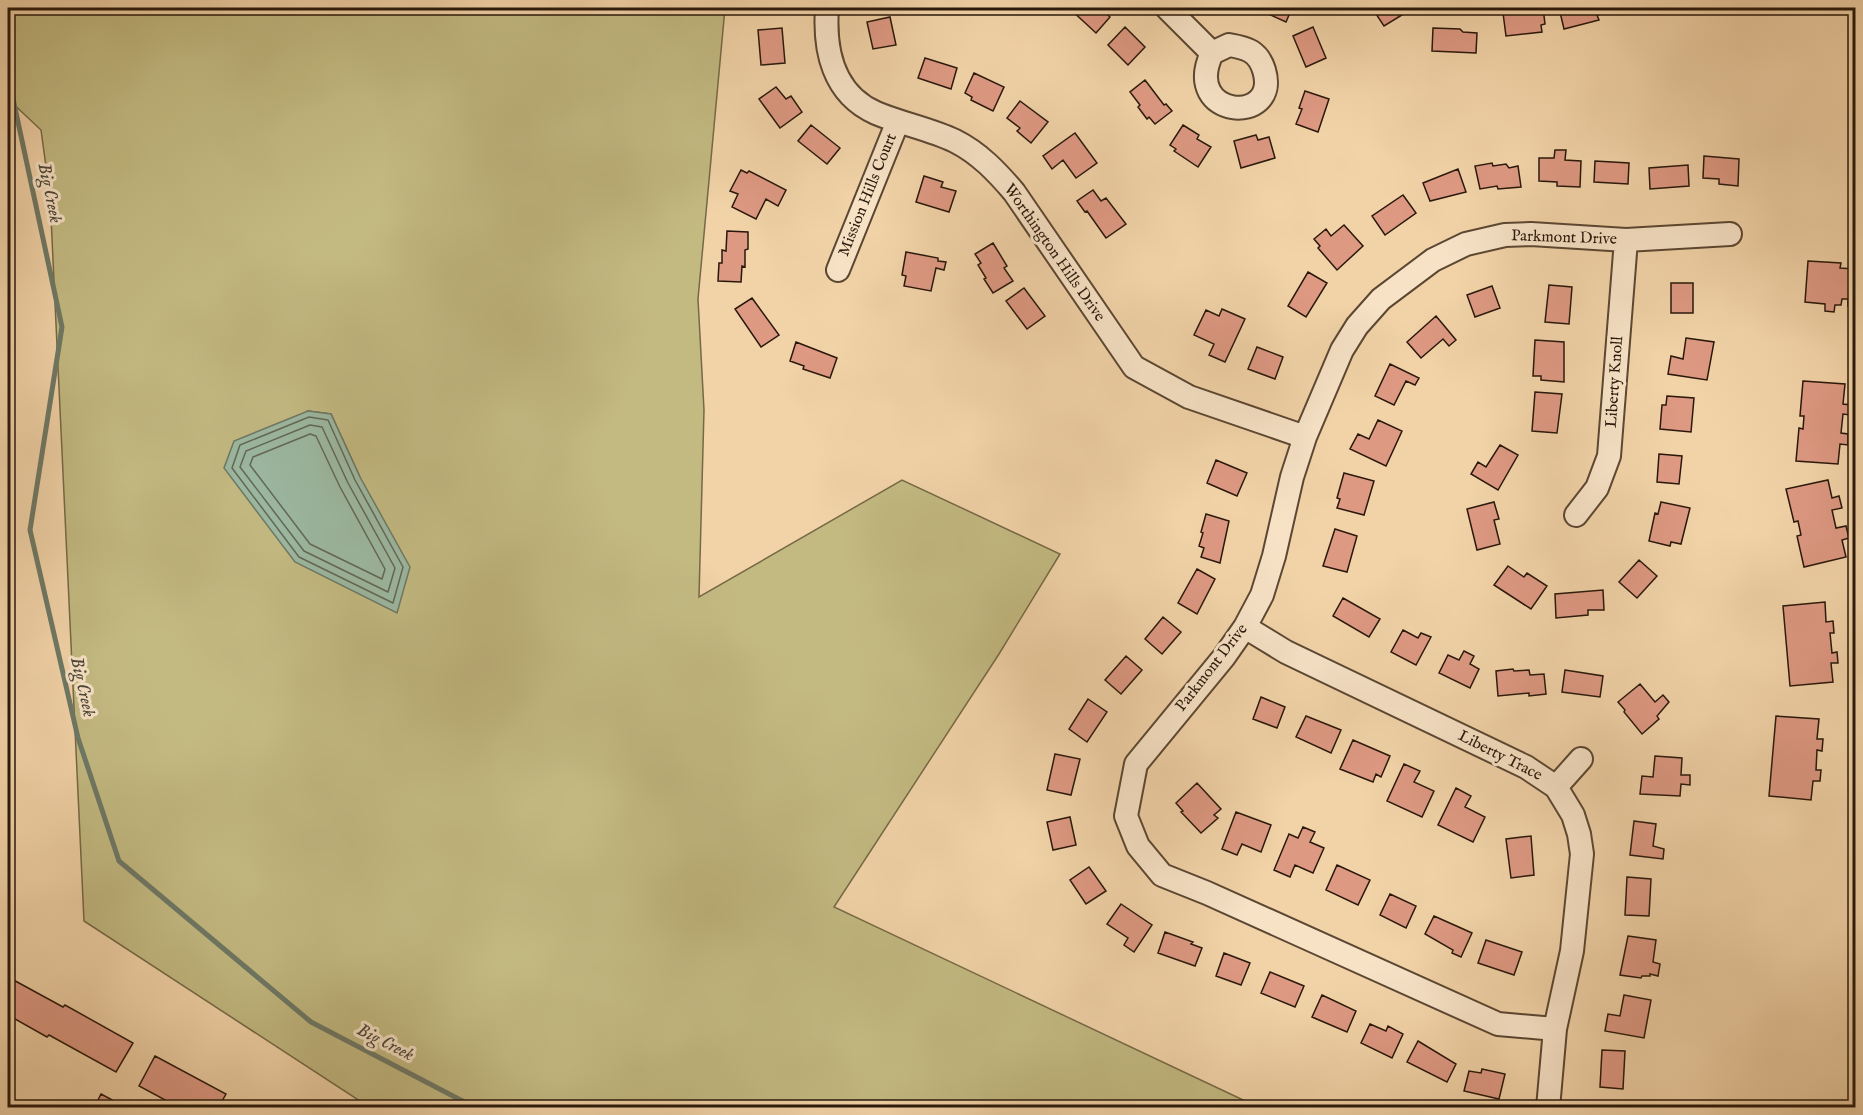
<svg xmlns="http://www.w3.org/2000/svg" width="1863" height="1115" viewBox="0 0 1863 1115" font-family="'IM FELL English',serif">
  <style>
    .green { fill: #c3ba82; stroke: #766946; stroke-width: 1.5; fill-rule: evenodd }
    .water { fill: #9cb9a3; stroke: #6e7966; stroke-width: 1.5 }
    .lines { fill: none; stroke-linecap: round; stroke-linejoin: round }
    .shore { stroke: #626857; stroke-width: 1.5 }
    .stream { stroke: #6e7966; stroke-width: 5 }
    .building { fill: #de9983; stroke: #29180b; stroke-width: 1.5 }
    .minor-casing { stroke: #5b4732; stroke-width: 26 }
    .minor { stroke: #f7e2c6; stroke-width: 22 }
    .labels { text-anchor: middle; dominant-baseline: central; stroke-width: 6; stroke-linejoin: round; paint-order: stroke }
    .street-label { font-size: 16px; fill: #29180b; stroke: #f7e2c6 }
    .water-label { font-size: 18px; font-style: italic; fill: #4c4839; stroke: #f7e2c6 }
  </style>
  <rect width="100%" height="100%" fill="#f2d3a8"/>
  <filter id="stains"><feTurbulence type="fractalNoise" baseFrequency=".00333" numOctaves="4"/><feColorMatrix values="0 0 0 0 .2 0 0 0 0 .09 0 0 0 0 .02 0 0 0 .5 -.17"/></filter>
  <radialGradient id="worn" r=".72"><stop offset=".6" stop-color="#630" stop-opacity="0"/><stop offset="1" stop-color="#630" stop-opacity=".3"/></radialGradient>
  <path class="green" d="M8,8H725L698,299L704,410L699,597L902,480L1060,554L999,654L834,907L1258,1107H369L84,921L50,196L41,130L8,99ZM308,411L331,414L360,477Z"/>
  <path class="water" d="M308,411L331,414L360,477L410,567L397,613L295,562L224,468L234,441Z"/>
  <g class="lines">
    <path class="shore" d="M309,417L328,420L355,480L403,567L393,603L299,557L232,468L240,445Z
      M310,425L322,427L348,483L395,568L388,592L304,551L240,467L246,451Z
      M310,434L316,436L340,487L385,569L382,579L310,544L250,465L253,457Z"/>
    <path class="stream" d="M8,90L12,94L62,327L30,530L78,738L119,861L311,1022L476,1108"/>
  </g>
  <path class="building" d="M1069,8H1100L1110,17L1096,33Z
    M1255,8H1292L1286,22Z
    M1383,8H1408L1410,10L1384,26L1376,14L1384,9Z
    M1521,8H1543L1545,24L1541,25L1542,32L1506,36L1503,13L1521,11Z
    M1559,8H1600L1602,14L1597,15L1599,20L1564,29Z
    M890,17L896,45L873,49L867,22Z
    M1125,27L1145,47L1128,65L1108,45Z
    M1313,27L1326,58L1306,67L1293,36Z
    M782,28L785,63L761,65L758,30Z
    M1433,28L1460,29L1463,32L1477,33L1476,53L1432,51Z
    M925,58L957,68L951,89L918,78Z
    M974,73L1004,87L993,111L971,100L972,97L965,93Z
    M1145,80L1164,105L1166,104L1172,111L1155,124L1149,117L1147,119L1138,107L1140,105L1130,92Z
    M776,87L786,99L791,96L802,112L780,128L759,99Z
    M1305,91L1329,99L1318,132L1296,124L1302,109L1299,108Z
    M1020,101L1048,122L1031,143L1017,131L1020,128L1007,118Z
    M811,125L840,148L827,164L798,141Z
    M1183,125L1199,135L1197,139L1211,147L1198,167L1174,151L1176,149L1170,145Z
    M1075,133L1097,163L1076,178L1063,160L1052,169L1043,156Z
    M1256,135L1258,140L1269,137L1275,158L1241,168L1234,141Z
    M1555,150H1566L1565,160L1581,161L1580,187L1557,186V182L1539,181V158H1554Z
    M1704,156L1739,159L1738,186L1719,184V179L1703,178Z
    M1595,161L1629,163L1628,184L1594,182Z
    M1492,163L1493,166L1506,164L1509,168L1518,166L1521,187L1498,189L1497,186L1480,189L1475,166Z
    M1688,165L1689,186L1650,189L1649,168Z
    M1458,169L1466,192L1430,201L1423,183Z
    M741,170L747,173L749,171L786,190L778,206L766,199L756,219L732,207L738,194L730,191Z
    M924,176L943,182L941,187L956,191L949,212L916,202Z
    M1093,190L1101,201L1106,198L1126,224L1106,238L1087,211L1085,212L1077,201Z
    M1403,195L1416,213L1385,235L1372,216Z
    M1344,225L1363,246L1337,270L1318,248L1320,246L1314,239L1326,229L1331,236Z
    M727,231L748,232V249L745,250V267L742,266L741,282L718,281L719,263H722V250L726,251Z
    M993,243L1007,266L1004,268L1013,281L993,293L984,279L986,278L978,265L981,263L975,254Z
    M906,252L938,258V261L946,262L944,270L936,268L931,291L904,286L906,276L902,275Z
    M1808,261L1841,263L1840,268L1855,269L1856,265V314L1855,307L1848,306V299H1842L1841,305H1835L1834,312L1825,311V304L1805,302Z
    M1308,272L1327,283L1306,317L1288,306Z
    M1671,283H1693V313H1671Z
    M1549,285L1572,287L1569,324L1545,322Z
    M1492,286L1500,308L1475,317L1467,295Z
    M1024,288L1045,316L1027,329L1006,301Z
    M752,298L779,335L761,347L735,309Z
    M1222,309L1245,319L1225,362L1209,355L1214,344L1194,335L1206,310L1219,316Z
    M1436,316L1456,340L1449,346L1443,339L1421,358L1407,342Z
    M1686,338L1714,342L1707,380L1668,374L1671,356L1683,359Z
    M1535,340L1564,342V382L1541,380V376H1533Z
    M796,342L837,358L830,378L803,369L804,366L790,361Z
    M1257,347L1283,357L1275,379L1248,369Z
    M1390,364L1419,378L1415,385L1406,381L1394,405L1375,396Z
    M1803,381L1845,384L1843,404L1851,405L1850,415L1843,414L1841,433L1848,434V445L1840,444L1838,464L1796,461L1799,428L1803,429L1804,416H1800Z
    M1535,392L1562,394L1557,433L1532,431Z
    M1667,396L1694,398L1691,432L1660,429L1662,405H1666Z
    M1378,420L1402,431L1386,466L1350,449L1358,434L1369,439Z
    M1500,445L1518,455L1498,490L1471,474L1478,462L1486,467Z
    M1659,454L1682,456L1679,484L1657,482Z
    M1216,460L1247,473L1237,496L1207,483Z
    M1344,473L1374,481L1364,515L1337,508L1340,499L1337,498Z
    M1828,480L1832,498L1839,496L1842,508L1832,510L1836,528L1846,526L1849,538L1842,540L1846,557L1804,567L1797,536L1801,535L1798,521L1794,522L1786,489Z
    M1494,502L1499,519L1494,520L1500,544L1477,550L1467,509Z
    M1661,502L1690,508L1681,544L1671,542L1670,546L1649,541L1655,513L1658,514Z
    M1206,514L1229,521L1220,563L1201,557L1204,548L1199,546L1203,533L1201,532Z
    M1335,529L1357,536L1347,572L1323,566Z
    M1639,560L1657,576L1637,598L1619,582Z
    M1508,566L1524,577L1527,573L1547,586L1531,609L1494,585Z
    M1197,569L1215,579L1197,614L1178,603Z
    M1603,590L1604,610H1588V615L1556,618L1555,594Z
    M1343,598L1380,619L1369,637L1333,616Z
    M1825,602L1826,622L1833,621L1834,633H1830L1832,653L1837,652L1838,663H1831L1833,682L1790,686L1783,606Z
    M1163,617L1181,632L1162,654L1145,639Z
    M1403,630L1418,638L1421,633L1431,637L1416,665L1391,652Z
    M1464,651L1474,656L1470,664L1479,669L1470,688L1439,673L1448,655L1459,660Z
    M1126,656L1142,670L1121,694L1105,680Z
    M1513,669L1514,671L1529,670L1530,675L1544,674L1546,694L1529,696V693L1498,696L1496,671Z
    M1565,670L1603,676L1600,697L1562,692Z
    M1640,684L1655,702L1663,695L1669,702L1657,716L1659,719L1642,734L1624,712L1625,710L1618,702Z
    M1261,697L1285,707L1277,728L1253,719Z
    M1088,699L1107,712L1087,742L1069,729Z
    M1306,716L1341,730L1331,753L1296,737Z
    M1776,716L1819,719L1817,739H1823L1822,751L1817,750L1816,770H1821L1820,781H1813L1811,800L1769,796Z
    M1353,740L1390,756L1381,777L1376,774L1373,782L1340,769Z
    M1055,754L1080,759L1071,795L1047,790Z
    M1655,756L1682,758L1681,775H1690V785L1681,784L1680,796L1640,794L1642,776L1653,777Z
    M1404,764L1420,771L1414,782L1434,791L1422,817L1387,801Z
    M1197,783L1221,809L1214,815L1218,818L1201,833L1181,812L1183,811L1176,803Z
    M1456,788L1471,796L1465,807L1485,817L1473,842L1438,825Z
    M1236,812L1271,825L1261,852L1242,844L1237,855L1222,849Z
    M1070,817L1076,845L1053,850L1047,822Z
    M1634,821L1656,824L1653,846L1664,849L1663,859L1630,855Z
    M1303,827L1315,832L1310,842L1324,848L1313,873L1295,865L1290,877L1274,870L1289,834L1298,838Z
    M1531,836L1534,875L1511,878L1506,839Z
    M1337,865L1370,880L1358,905L1326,890Z
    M1089,867L1106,891L1086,904L1070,880Z
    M1627,877L1651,879L1649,916L1625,915Z
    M1390,894L1416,906L1406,928L1380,915Z
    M1121,904L1152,925L1134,952L1124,945L1128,938L1107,924Z
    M1434,916L1472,933L1461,957L1452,953L1453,950L1425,934Z
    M1165,932L1193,942L1191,944L1202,948L1195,966L1158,953Z
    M1628,936L1656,940L1653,962L1660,964L1658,976L1650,974V976H1642L1641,978L1620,975Z
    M1486,940L1522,952L1514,975L1478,963Z
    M1224,953L1250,963L1241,985L1216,976Z
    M1270,972L1304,986L1295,1007L1261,993Z
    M8,977L63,1007L65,1005L133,1043L116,1072L49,1035L47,1037L8,1015Z
    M1322,995L1356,1011L1347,1032L1312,1017Z
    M1624,995L1651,1000L1644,1038L1605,1031L1608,1014L1620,1016Z
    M1370,1024L1386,1031L1388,1026L1403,1034L1392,1058L1361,1043Z
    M1418,1041L1456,1064L1447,1082L1407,1062Z
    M1602,1050L1625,1051L1623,1089L1600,1087Z
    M155,1056L226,1094L218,1108H180L139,1086Z
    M1482,1069L1505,1074L1499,1099L1464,1091L1469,1071L1481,1073Z
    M101,1094L127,1108H94Z"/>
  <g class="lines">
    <g class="minor-casing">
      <path id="minor" d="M827,8C824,50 833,94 876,113C902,124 930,129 955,141C979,153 997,172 1014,192L1134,367L1189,397L1305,437
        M1167,8L1212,53
        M1229,45C1247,48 1258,51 1264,70C1281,126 1181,119 1212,53Z
        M838,270L898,121
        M1576,515L1597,488L1609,456L1626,240
        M1245,627L1286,652L1526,767L1556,787L1573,815L1579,834L1582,854L1572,951L1555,1029L1548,1108
        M1556,787L1581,759
        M1555,1029L1498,1024L1207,893L1162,875L1138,846L1126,816L1136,764L1224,657L1245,627L1262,595L1274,556L1292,477L1305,437L1342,350L1357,326L1381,299L1433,260L1466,244L1505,235L1531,234L1626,240L1730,234"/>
    </g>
    <use href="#minor" class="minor"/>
  </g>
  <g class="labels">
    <g class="street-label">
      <text transform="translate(868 195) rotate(-68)">Mission Hills Court</text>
      <text transform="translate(1564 238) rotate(2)">Parkmont Drive</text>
      <text transform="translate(1054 253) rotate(55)">Worthington Hills Drive</text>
      <text transform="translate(1615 382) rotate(-86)">Liberty Knoll</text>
      <text transform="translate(1212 668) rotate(-52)">Parkmont Drive</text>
      <text transform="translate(1500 756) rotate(27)">Liberty Trace</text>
    </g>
    <g class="water-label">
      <text transform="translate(49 193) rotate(78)">Big Creek</text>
      <text transform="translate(82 687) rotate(77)">Big Creek</text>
      <text transform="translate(385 1043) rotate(27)">Big Creek</text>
    </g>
  </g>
  <rect width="1863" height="1115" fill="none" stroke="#f2d3a8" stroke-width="30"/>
  <rect x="9" y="9" width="1845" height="1097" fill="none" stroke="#29180b" stroke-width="3"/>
  <rect x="15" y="15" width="1833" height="1085" fill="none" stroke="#29180b" stroke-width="1.5"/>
  <rect width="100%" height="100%" filter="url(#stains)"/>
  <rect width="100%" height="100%" fill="url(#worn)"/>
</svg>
